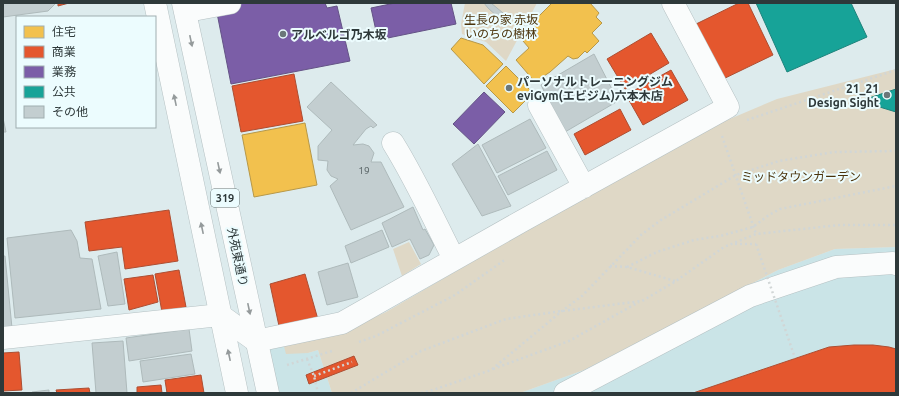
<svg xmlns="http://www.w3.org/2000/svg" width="899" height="396" viewBox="0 0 899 396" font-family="Ubuntu,'Noto Sans JP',sans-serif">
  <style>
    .built { fill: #cae4e7 }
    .green { fill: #dfd8c6 }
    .homes { fill: #f2c14e; stroke: #b79848 }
    .shops { fill: #e4572e; stroke: #ad4e32 }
    .offices { fill: #7b5ea7; stroke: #645386 }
    .public { fill: #17a398; stroke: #1e837c }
    .building { fill: #c3ced0; stroke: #aebabb }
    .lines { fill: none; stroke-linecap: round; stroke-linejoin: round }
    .minor-casing { stroke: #b5c1c3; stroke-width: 23 }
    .major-casing { stroke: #b5c1c3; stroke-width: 23 }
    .path { stroke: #d1d6d6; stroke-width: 2.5; stroke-dasharray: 2 3; stroke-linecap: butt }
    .minor { stroke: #fafcfc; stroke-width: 22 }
    .major { stroke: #fafcfc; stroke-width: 22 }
    .path-bridge { stroke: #d1d6d6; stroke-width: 2.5; stroke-dasharray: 2 3; stroke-linecap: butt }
    .oneway { fill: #949a9b }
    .poi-dot { fill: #6b7779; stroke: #ecfcfe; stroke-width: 1.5 }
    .labels { text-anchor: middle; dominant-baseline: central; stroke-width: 4; stroke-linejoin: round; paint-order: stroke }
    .number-label { font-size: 10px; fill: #535e60 }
    .shield { fill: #ecfcfe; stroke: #677475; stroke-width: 1 }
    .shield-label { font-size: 11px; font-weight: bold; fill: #2e393a }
    .park-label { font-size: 12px; fill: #4b330b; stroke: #ecfcfe }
    .poi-label { font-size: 12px; font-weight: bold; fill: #2e393a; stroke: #ecfcfe; text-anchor: start }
    .street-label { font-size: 12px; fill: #2e393a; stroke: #ecfcfe }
  </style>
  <rect width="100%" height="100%" fill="#ddebed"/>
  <path class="built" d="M896,247V393H520L584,370L778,270L835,249Z
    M275,340L308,353L318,350L332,393H277L268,347Z"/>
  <path class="green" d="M465,3H537L506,61L486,42L462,34L461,24Z
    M896,69V247L835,249L778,270L584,370L520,393H332L318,350L308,353L286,354L282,339L375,317L386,312L494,249L718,124L777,99Z
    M409,242L421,264L402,276L393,249Z"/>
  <path class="homes" d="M552,3H590L599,13L596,17L602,23L592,33L599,41L587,53L585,51L578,58L573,59L568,56L550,72L535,82L516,60L529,48L523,41L536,28L531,24Z
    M461,38L483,45L503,64L484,84L451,49Z
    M506,66L533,93L513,113L486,86Z
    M305,123L317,185L254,197L242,135Z"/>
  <path class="shops" d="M58,3H69L58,6Z
    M739,3H748L773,55L719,81L692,26Z
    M651,33L669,63L625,89L607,59Z
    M671,70L688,100L643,125L626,95Z
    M294,74L303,121L241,132L232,86Z
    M620,109L631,130L585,155L574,134Z
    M169,210L178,261L125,269L122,247L89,251L85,222Z
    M179,270L186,307L162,312L155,274Z
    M305,274L319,323L279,326L270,284Z
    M153,275L158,302L129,310L124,279Z
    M854,345H873L889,347L896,349V393H693L829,347Z
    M19,352L22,390L3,391V353Z
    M354,356L358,365L309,384L306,375Z
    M201,375L204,393H167L165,380Z
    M161,385L162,393H137V387Z
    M89,388L90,393H57L56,390Z"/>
  <path class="offices" d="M241,3H325L327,8L337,6L350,61L231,84L216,8Z
    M395,3H451L456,24L378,40L371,8Z
    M484,92L505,112L474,144L453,124Z"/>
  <path class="public" d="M756,3H851L867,37L787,72Z
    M896,89V112L860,101Z"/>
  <path class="building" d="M3,3H55V4L48,11L3,17Z
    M484,3H491L503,13L499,18L488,8Z
    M594,54L618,101L565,132L551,116L541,94L544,91L541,85Z
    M331,82L377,125L373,128L371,126L366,129L353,145L363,144L369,146L374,153L371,162H381L404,207L351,230L330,186L338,179L331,176L327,170L328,161L318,160V146L332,130L307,107Z
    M3,118L6,132H3Z
    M530,119L546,148L497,173L482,145Z
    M478,144L511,206L482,216L452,164Z
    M547,151L557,170L508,195L498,176Z
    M413,207L423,230L425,229L434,245L429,255L420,259L410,239L392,247L382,223Z
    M71,230L77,241L80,258L92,259L101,309L15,318L7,238Z
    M382,230L389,247L351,263L345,246Z
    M117,252L125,304L108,306L98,256Z
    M3,256H5L12,328H3Z
    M348,263L358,297L327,305L318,272Z
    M189,329L192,351L129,361L126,338Z
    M123,341L127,393H96L92,343Z
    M191,354L195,374L143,382L140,361Z
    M49,390V393H32V392Z"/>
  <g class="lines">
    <g class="minor-casing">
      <path id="minor" d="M198,9L230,3
        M539,105L584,187
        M393,143C416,180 434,220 454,259
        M3,338L220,315L256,341L342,323L522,221L728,107L673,3
        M565,393L750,296L836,267L893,263L896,264"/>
    </g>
    <g class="major-casing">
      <path id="major" d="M155,3L237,393
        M183,3L268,393"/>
    </g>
    <path class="path" d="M747,120L896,70
      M722,136L756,234
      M735,244H756
      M610,266L627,267L675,281
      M627,267L657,252L694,240L720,236L753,227L769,215L780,209L896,186
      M359,342L376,336L455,295L506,259
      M307,359L314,376L318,393
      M287,365L332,351
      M493,369L569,341L639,302
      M314,376L352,362
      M351,393L421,351L506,319L562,311L642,301L676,281L724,247L756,234L840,225H896
      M421,393L433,390L491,370L562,311L582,296L641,235L661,220L736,175L779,161L834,152L896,151"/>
    <use href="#minor" class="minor"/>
    <use href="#major" class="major"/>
    <path class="path-bridge" d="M756,244L795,358"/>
  </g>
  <defs><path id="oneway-solid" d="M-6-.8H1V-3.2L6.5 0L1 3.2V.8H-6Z"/></defs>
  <g class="oneway">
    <use href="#oneway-solid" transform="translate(191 41) rotate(78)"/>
    <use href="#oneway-solid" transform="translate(175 100) rotate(-102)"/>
    <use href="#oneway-solid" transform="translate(219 168) rotate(78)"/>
    <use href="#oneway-solid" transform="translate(202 228) rotate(-102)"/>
    <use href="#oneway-solid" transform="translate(249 309) rotate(78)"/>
    <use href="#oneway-solid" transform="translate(229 355) rotate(-102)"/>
  </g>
  <g class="poi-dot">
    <circle cx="283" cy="34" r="4"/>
    <circle cx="509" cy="88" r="4"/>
    <circle cx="887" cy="95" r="4"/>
  </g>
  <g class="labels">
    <g class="number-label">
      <text x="364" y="170">19</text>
    </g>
    <rect class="shield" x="211" y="189" width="28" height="18" rx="3"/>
    <g class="shield-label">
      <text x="225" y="198">319</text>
    </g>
    <g class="park-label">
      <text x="501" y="19">生長の家 赤坂<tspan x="501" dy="14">いのちの樹林</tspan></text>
      <text x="801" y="176">ミッドタウンガーデン</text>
    </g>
    <g class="poi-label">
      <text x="291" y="34">アルベルゴ乃木坂</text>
      <text x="517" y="81">パーソナルトレーニングジム<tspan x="517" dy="14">eviGym(エビジム)六本木店</tspan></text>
      <text x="879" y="88" text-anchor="end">21_21<tspan x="879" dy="14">Design Sight</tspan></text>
    </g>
    <g class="street-label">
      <text transform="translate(238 257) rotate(78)">外苑東通り</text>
    </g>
  </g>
  <rect width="899" height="396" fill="none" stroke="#2e393a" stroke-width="8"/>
  <rect x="16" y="16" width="140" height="112" fill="#ecfcfe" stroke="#a0aeb0"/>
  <rect x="24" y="26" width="20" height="12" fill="#f2c14e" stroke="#a0aeb0"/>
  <text x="52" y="36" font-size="12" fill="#2e393a">住宅</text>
  <rect x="24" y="46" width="20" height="12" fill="#e4572e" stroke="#a0aeb0"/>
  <text x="52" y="56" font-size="12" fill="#2e393a">商業</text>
  <rect x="24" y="66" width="20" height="12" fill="#7b5ea7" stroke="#a0aeb0"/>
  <text x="52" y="76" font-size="12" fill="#2e393a">業務</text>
  <rect x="24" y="86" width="20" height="12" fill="#17a398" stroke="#a0aeb0"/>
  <text x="52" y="96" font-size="12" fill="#2e393a">公共</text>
  <rect x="24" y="106" width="20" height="12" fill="#c3ced0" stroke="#a0aeb0"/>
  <text x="52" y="116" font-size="12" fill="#2e393a">その他</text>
</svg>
